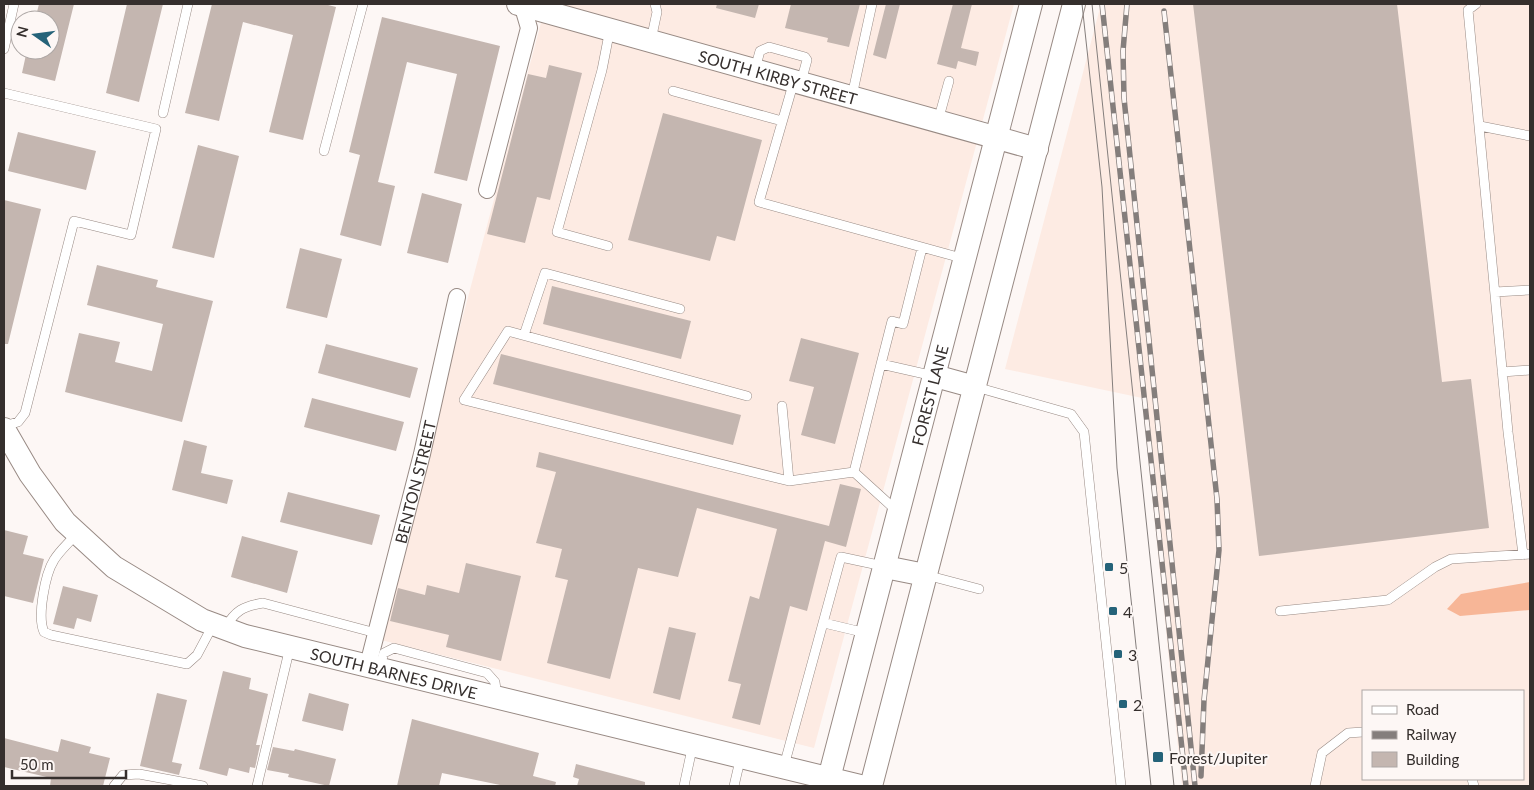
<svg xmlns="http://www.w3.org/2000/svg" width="1534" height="790" viewBox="0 0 1534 790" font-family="Lato,sans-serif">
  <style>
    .built { fill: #fdebe3; fill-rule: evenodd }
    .water { fill: #f7b697 }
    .building { fill: #c4b6b0 }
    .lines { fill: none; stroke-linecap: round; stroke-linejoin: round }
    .lane-casing { stroke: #988a84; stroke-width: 10 }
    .street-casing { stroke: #988a84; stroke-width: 18 }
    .secondary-casing { stroke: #988a84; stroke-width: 24 }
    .lane { stroke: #fff; stroke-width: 9 }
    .street { stroke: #fff; stroke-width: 16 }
    .secondary { stroke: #fff; stroke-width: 22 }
    .tram { stroke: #847e7c; stroke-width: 1 }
    .rail-casing { stroke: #847e7c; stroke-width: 5.5 }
    .rail { stroke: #fdf7f5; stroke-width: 4; stroke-dasharray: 11; stroke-linecap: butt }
    .poi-dot { fill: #256379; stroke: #fdf7f5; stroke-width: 2 }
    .labels { text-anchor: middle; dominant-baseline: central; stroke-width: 4; stroke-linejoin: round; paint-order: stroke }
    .street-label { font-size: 16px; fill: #352f2d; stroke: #fdf7f5 }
    .poi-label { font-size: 16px; fill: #352f2d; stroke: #fdf7f5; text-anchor: start }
  </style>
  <rect width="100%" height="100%" fill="#fdf7f5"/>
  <path class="built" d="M546,4H1014L814,748L377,639Z
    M1101,4H1530V786H1182L1142,398L1005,369ZM1363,691H1523V779H1363Z"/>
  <path class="water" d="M1530,582V610L1460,616L1447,609L1461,594Z"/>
  <path class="building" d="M39,4H74L55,81L22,73L27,50H50V20H35Z
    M127,4H163L139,102L106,93Z
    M212,4H324L336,7L303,140L269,132L293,35L243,22L219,121L185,113Z
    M717,4H759L755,18L716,8Z
    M791,4H860L849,47L827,42L828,38L785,28Z
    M886,4H900L886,59L873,55Z
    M953,4H972L961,48L979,52L976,66L958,61L956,69L937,64Z
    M1193,4H1397L1442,382L1471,379L1489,528L1259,556Z
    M382,17L500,46L467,181L434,173L457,74L407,62L378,182L395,186L381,246L340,235L360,155L349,152Z
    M549,65L582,73L550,200L537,197L525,243L487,234L528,74L546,78Z
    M663,113L762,140L735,241L717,236L710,261L628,240Z
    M18,132L96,151L86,190L8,171Z
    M198,145L239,156L214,258L172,248Z
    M422,193L462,204L448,263L407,253Z
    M4,200L41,209L8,344H4Z
    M300,248L342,259L327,318L286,308Z
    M97,265L158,280L156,287L213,301L182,422L65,392L79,333L120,342L115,362L152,371L163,324L87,305Z
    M552,286L691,321L681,359L543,324Z
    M801,338L859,353L835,444L801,435L814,387L789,381Z
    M326,344L418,368L410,398L318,373Z
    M501,354L741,415L733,445L493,384Z
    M312,398L404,422L396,451L304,427Z
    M184,440L207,446L201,473L233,480L227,504L172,490Z
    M539,452L829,526L840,484L861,489L846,547L825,541L807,611L790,606L760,725L732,718L741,684L728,681L750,596L759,599L777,529L697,508L678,577L638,568L610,679L547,663L568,580L555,577L562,549L536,543L556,472L536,467Z
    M288,492L380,515L372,545L280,522Z
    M4,530L28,536L23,554L44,559L33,603L4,596Z
    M242,536L298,551L287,593L231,577Z
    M466,563L521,576L501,661L446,647L449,635L390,621L398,588L425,595L427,585L459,593Z
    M63,586L98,595L91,622L77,618L74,629L53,624Z
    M669,627L696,633L680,700L653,693Z
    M223,671L251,678L249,689L268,694L256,745H260L255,768L250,767L249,773L229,768L227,776L199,769Z
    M157,693L187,700L172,762L182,764L179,775L140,766Z
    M309,693L349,704L343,731L302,721Z
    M412,719L539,753L533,776L556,782L555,786H505L442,773L439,786H397Z
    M4,738L58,752L61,739L91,747L89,753L110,758L103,786H50L51,778L4,767Z
    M273,747L294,751L295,749L336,759L329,786L288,777L289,774L267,770Z
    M576,764L645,782V786H577L579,779L573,777Z"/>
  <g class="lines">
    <g class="lane-casing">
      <path id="lane" d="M1476,4L1468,10L1508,432L1523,555
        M651,40L657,12L655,4
        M4,49L14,4
        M755,69L760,51L769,47L805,57L807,60L801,82
        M794,81L759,202L965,259
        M673,91L782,121
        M4,93L156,129L131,235L74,221L25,413L18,422L4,426
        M852,96L872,4
        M163,113L188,4
        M938,121L949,81
        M1480,126L1530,136
        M324,151L363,4
        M608,246L557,232L602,70L610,29
        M1495,292L1530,290
        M524,335L545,273L680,309
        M881,364L892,321L903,324L922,248
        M1502,372L1530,370
        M976,387L1071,414L1084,432L1121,786
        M747,396L508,331L464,400L789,481L854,472
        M782,406L789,481
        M898,512L854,472L881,364L934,376
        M77,533C70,542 60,550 54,560C45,574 37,617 44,632L51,635L187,664L197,655L213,625
        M926,575L979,589
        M1280,611L1388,600L1435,567L1451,559L1530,554
        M824,623L866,633
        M225,628C235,611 243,606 263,603L376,633
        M379,668L384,653L394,648L487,673L495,682L497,697
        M784,766L841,557L883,566
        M1472,779L1474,786
        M114,786L123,775L139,774L203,786
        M257,786L290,647
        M684,786L693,744
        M734,786L741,756
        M1315,786L1322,753L1348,733L1363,732"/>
    </g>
    <g class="street-casing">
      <g id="street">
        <path d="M487,190L529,28L522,4"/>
        <path id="s1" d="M368,665L422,454L457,297"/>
      </g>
    </g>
    <g class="secondary-casing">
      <g id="secondary">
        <path id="s2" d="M518,4L1037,149"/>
        <path d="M935,376L975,387"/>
        <path id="s3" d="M4,429L30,474L65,522L114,567L202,620L245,636L860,786"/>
        <path d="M885,567L925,575"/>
        <path id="s4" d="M827,786L1031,4"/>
        <path d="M871,786L1074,4"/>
      </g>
    </g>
    <use href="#lane" class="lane"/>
    <use href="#street" class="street"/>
    <use href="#secondary" class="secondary"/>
    <path class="tram" d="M1082,4L1102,187L1117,468L1151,786
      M1092,4L1174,786"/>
    <g class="rail-casing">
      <path id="rail" d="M1102,4L1186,786
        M1127,4L1123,51L1124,98L1195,786
        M1164,11L1217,499L1219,550L1204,700L1201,776"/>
    </g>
    <use href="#rail" class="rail"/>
  </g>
  <g class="poi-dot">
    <rect x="1104" y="562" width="10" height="10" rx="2.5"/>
    <rect x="1108" y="606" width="10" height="10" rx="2.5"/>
    <rect x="1113" y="649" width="10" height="10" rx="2.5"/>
    <rect x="1118" y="699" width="10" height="10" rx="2.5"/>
    <rect x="1152" y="751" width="12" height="12" rx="2.5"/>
  </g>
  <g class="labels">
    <g class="street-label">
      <text stroke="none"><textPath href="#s2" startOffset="270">SOUTH KIRBY STREET</textPath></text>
      <text stroke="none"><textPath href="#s4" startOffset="404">FOREST LANE</textPath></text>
      <text stroke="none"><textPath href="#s1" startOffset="189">BENTON STREET</textPath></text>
      <text stroke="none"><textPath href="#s3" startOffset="480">SOUTH BARNES DRIVE</textPath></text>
    </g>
    <g class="poi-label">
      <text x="1119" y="567">5</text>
      <text x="1123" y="611">4</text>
      <text x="1128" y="654">3</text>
      <text x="1133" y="704">2</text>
      <text x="1169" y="757">Forest/Jupiter</text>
    </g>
  </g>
  <rect width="1534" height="790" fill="none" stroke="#352f2d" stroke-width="10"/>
  <rect x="1362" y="690" width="162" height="90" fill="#fdf7f5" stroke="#ada7a5"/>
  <rect x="1372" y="706" width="25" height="8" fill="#ffffff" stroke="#ada7a5"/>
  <text x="1406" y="715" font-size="15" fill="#352f2d">Road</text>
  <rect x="1372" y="731" width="25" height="8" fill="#847e7c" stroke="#ada7a5"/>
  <text x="1406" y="740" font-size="15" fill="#352f2d">Railway</text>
  <rect x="1372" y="752" width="25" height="15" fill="#c4b6b0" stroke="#ada7a5"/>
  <text x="1406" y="765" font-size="15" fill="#352f2d">Building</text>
  <g transform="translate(35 35) rotate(284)"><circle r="24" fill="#fdf7f5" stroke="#ada7a5"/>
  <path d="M0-4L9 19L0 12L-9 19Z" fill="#256379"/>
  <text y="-8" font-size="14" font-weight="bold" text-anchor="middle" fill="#352f2d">N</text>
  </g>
  <path d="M12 770v8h114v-8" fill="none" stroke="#352f2d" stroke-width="2.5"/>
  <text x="20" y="770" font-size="15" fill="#352f2d" stroke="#fdf7f5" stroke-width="4" paint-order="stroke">50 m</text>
</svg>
